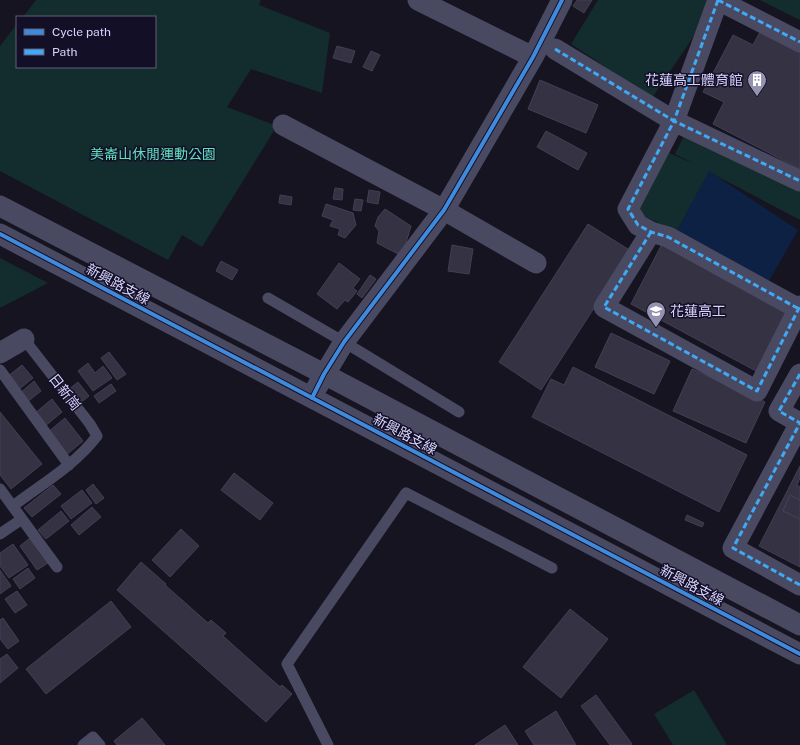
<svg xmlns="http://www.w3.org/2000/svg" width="800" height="745" viewBox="0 0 800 745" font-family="'Public Sans','Noto Sans TC',sans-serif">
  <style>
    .green { fill: #132c2d }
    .water { fill: #0d2144 }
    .building { fill: #343243; stroke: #433f54 }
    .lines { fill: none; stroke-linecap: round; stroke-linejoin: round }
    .lane { stroke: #4a4962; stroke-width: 11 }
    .street { stroke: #4a4962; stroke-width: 21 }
    .quiet { stroke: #3fa9f5; stroke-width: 3; stroke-dasharray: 6 3; stroke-linecap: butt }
    .cycleway-casing { stroke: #130f26; stroke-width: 6 }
    .cycleway { stroke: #408adc; stroke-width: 4 }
    .labels { text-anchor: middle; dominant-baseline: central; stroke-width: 3; stroke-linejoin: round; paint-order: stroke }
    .poi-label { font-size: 14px; fill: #d9d4ff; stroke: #130f26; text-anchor: end }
    .park-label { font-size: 14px; fill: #5fe0c0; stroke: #130f26 }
    .street-label { font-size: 14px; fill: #d9d4ff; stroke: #130f26 }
  </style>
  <rect width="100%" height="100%" fill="#161421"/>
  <path class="green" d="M36,0H261L259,5L330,33L322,93L251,69L227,107L277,126L202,247L182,235L168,260L0,171V46L17,24V67H155V17H23Z
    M598,0H707L715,5L652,98L571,44Z
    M760,0H800V20Z
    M687,130L800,189V220L709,172L677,231L636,213L669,153L695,164L675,154Z
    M0,258L48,283L0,308Z
    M694,690L727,745H673L654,714Z"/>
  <path class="water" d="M709,171L798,230L766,286L677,231Z"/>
  <path class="building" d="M577,0H592L584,13L573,6Z
    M761,30L800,50V169L713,124L724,102L703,92L733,35L753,45Z
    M337,46L355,51L351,63L333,58Z
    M371,51L380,55L372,71L363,67Z
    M540,80L598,105L586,133L528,109Z
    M546,131L587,153L578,170L537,147Z
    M335,188L343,189L342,200L333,199Z
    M369,190L380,192L378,204L367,202Z
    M280,195L292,197L291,205L279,203Z
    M355,199L363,200L361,211L353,210Z
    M326,204L353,213L356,225L345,238L338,235L340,229L330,226L333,220L322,216Z
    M385,209L411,226L402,256L377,243L379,231L375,226L378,217Z
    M588,224L631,251L541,390L499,362Z
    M663,242L800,314L769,378L631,304Z
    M452,245L473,249L469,274L448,271Z
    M221,261L238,270L232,280L216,271Z
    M339,263L360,279L353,288L357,291L348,302L345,300L337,309L317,294Z
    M370,275L376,279L362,298L357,294Z
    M611,333L670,361L654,394L595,367Z
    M109,352L126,374L117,380L101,358Z
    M88,363L95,373L103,366L112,378L93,391L78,371Z
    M22,365L33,378L18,390L7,377Z
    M573,367L747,455L719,512L532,417L551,379L564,385Z
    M692,369L765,402L746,443L673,411Z
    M34,381L41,391L26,403L19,394Z
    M78,382L89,396L79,404L68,390Z
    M111,384L116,391L99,403L94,396Z
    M52,399L62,412L44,427L34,414Z
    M0,412L42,464L11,489L0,475Z
    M65,418L83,441L65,456L47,433Z
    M800,466V478L797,485L800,487V500L790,495L783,511L800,519V567L759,546Z
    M234,473L273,503L260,520L221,490Z
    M93,484L104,498L96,504L86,490Z
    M53,485L61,494L32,517L24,508Z
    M82,490L92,503L71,519L61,506Z
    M790,495L800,500V519L783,511Z
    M92,507L101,517L79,535L71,525Z
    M61,511L69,521L46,539L38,530Z
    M687,515L704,523L702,527L685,520Z
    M181,529L199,546L170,577L152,560Z
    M30,538L48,563L37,570L20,546Z
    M13,544L28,565L9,578L0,566V553Z
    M141,562L166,584L165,585L208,623L211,620L226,633L223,636L280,687L282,685L292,694L266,722L117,590Z
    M28,568L35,578L20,589L13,579Z
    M0,570L11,586L0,594Z
    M17,591L27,605L15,613L5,599Z
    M111,601L131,627L46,694L26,669Z
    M570,609L608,639L561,698L523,667Z
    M3,618L19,641L8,649L0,639V620Z
    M7,654L18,668L0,683V659Z
    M596,695L632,744L630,745H610L581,706Z
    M556,711L576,745H534L525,731Z
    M142,718L165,745H117L114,741Z
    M505,725L518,745H475Z"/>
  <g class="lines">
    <path class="lane" d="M268,298L344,342L459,412
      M0,370L69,465
      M0,489L57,567
      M13,506C42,484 75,465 97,436L90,424L24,339
      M0,534L22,519
      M83,745L93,737L100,745
      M328,745L287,664L406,493L552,568"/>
    <path class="street" d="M418,0L533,57
      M718,0L674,121L800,181
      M718,0L800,42
      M555,49L674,121L628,209L638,225L651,232L668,237L799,309
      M283,125L444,210L536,263
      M0,206L324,374L800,625
      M651,232L604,307L757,391L800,306
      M0,234L800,654
      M0,353L24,339
      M800,374L779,411L800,423L733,548L800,585
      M317,387L344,342L444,210L533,57L562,0"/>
    <path class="quiet" d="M718,0L674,121L800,181
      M718,0L800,42
      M555,49L674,121L628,209L638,225L651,232L668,237L799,309
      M651,232L604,307L757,391L800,306
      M800,374L779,411L800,423L733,548L800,585"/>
    <g class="cycleway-casing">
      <path id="cycleway" d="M0,234L800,654
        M312,398L324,374L344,342L444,210L533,57L562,0"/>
    </g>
    <use href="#cycleway" class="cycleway"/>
  </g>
  <defs>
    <g id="building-pin" transform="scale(1)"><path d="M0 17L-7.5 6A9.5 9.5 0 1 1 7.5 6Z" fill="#9591b1" stroke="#130f26"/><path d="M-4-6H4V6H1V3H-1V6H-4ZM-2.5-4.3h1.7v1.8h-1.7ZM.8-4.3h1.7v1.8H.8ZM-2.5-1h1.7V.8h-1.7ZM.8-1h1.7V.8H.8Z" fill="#fff"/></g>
    <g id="school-pin" transform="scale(1)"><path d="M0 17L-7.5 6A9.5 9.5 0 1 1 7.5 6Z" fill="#9591b1" stroke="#130f26"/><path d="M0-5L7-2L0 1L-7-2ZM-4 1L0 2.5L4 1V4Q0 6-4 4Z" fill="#fff"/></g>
  </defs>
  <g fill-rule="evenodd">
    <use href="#building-pin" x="757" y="80"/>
    <use href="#school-pin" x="656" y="311"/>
  </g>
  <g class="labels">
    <g class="poi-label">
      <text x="743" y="80">花蓮高工體育館</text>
      <text x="670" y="311" text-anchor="start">花蓮高工</text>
    </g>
    <g class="park-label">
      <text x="153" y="154">美崙山休閒運動公園</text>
    </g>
    <g class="street-label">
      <text transform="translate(118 284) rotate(28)">新興路支線</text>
      <text transform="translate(65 392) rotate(52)">日新崗</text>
      <text transform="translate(405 434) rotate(28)">新興路支線</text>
      <text transform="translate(692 585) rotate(28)">新興路支線</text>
    </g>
  </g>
  <rect x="16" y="16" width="140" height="52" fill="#130f26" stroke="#625e7d"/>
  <rect x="24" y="29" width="20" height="6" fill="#408adc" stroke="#625e7d"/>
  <text x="52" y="36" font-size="12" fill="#d9d4ff">Cycle path</text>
  <rect x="24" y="49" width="20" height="6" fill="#3fa9f5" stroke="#625e7d"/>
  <text x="52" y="56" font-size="12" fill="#d9d4ff">Path</text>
</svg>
